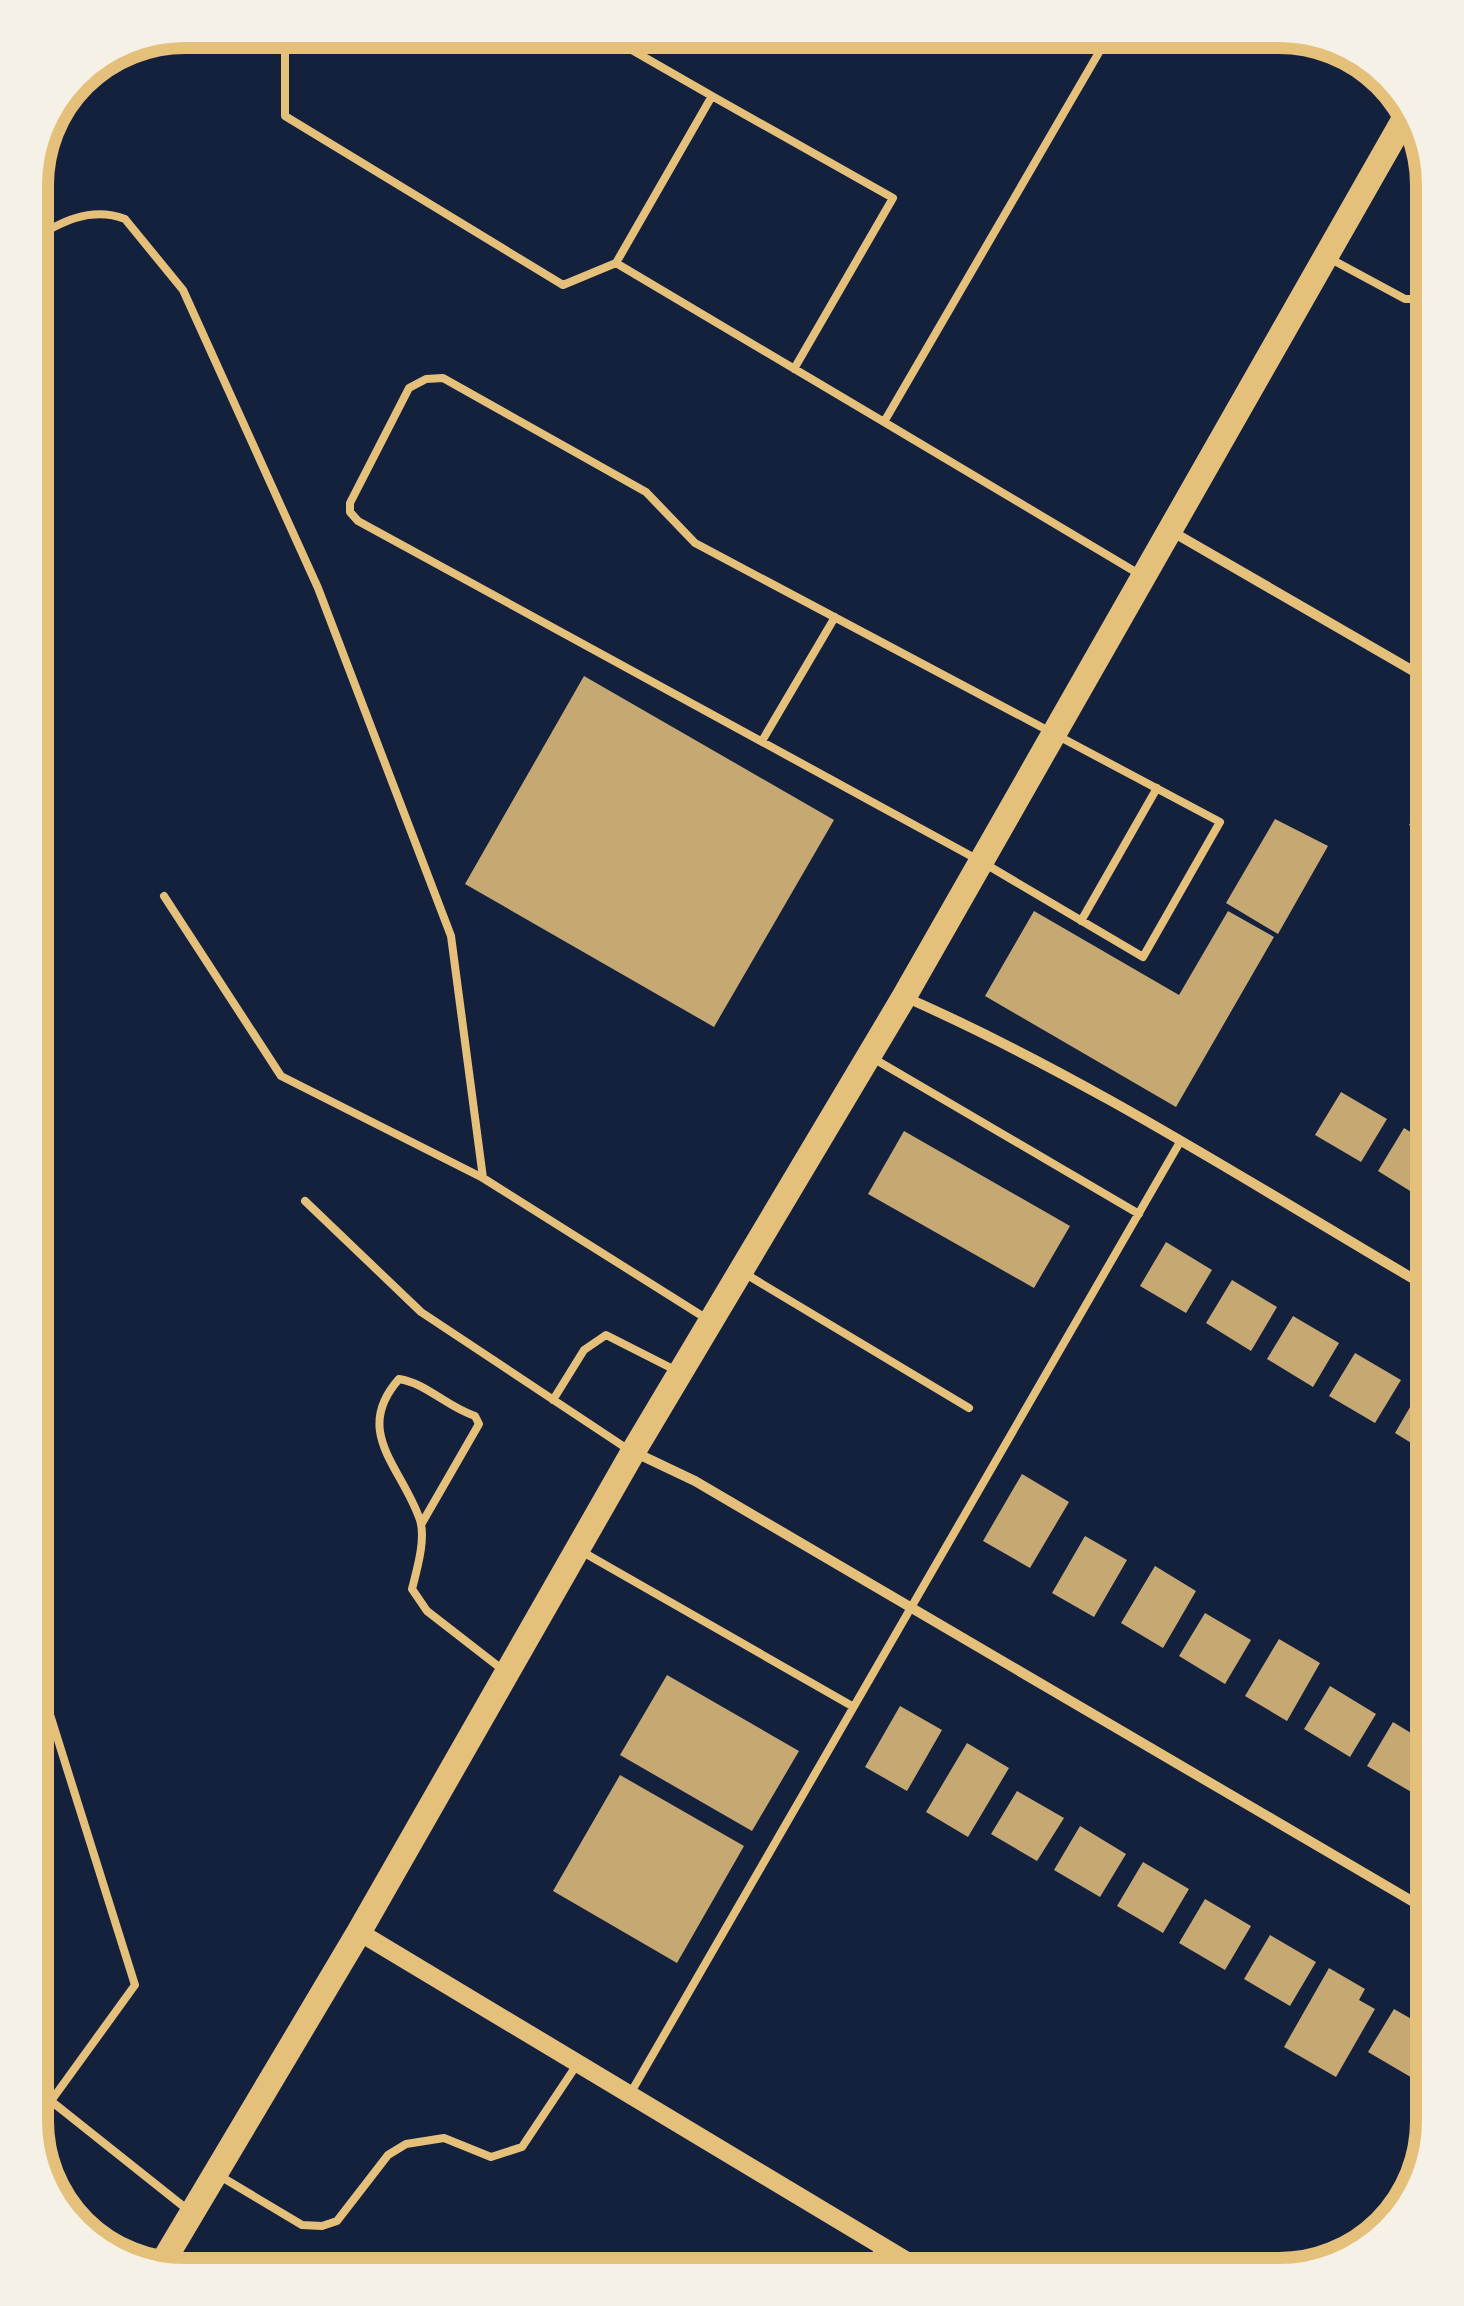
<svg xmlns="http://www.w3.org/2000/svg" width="1464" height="2306" viewBox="0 0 1464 2306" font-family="'PT Sans Narrow',sans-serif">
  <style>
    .building { fill: #c6a872 }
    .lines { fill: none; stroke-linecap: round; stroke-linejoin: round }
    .service { stroke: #e5c07b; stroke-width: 8 }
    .minor { stroke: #e5c07b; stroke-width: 10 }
    .tertiary { stroke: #e5c07b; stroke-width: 18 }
    .primary { stroke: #e5c07b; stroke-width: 25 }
    .rim { fill: none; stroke: #e5c07b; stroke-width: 12 }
  </style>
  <rect width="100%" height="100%" fill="#14213d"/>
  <path class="building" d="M584,676L834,820L714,1027L465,884Z
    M1434,784V840L1409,825Z
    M1275,819L1328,846L1278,934L1226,903Z
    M1034,911L1179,995L1228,911L1274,937L1176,1107L985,996Z
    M1341,1092L1387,1119L1361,1162L1315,1135Z
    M1404,1128L1434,1146V1181L1423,1199L1378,1171Z
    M904,1131L1070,1226L1034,1288L868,1194Z
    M1166,1242L1212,1270L1186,1313L1140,1286Z
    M1232,1280L1277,1307L1251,1351L1206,1323Z
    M1293,1316L1339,1343L1313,1387L1267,1359Z
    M1355,1353L1401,1380L1375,1423L1329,1396Z
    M1420,1390L1434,1398V1457L1395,1433Z
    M1022,1474L1069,1502L1030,1568L983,1541Z
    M1085,1536L1127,1560L1094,1617L1052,1593Z
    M1155,1566L1196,1591L1163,1648L1121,1623Z
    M1205,1613L1251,1640L1225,1684L1179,1656Z
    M1279,1639L1320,1663L1287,1721L1245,1696Z
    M667,1675L799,1751L752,1831L620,1755Z
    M1330,1686L1376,1714L1350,1757L1304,1729Z
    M900,1706L942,1730L907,1791L865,1767Z
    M1393,1722L1434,1747V1757L1413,1793L1367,1766Z
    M967,1743L1009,1768L968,1837L926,1812Z
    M620,1775L744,1846L677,1963L553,1891Z
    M1017,1791L1064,1818L1037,1861L991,1834Z
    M1080,1826L1126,1854L1100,1897L1054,1870Z
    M1143,1862L1189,1889L1163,1933L1117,1906Z
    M1205,1899L1251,1926L1225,1970L1179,1943Z
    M1270,1935L1316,1962L1290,2006L1244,1979Z
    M1329,1968L1365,1989L1359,2000L1375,2009L1336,2077L1284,2047Z
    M1394,2009L1434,2032V2046L1414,2079L1368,2052Z"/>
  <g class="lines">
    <path class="service" d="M285,30V116L563,285L616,263L884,422
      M597,30L712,96L616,263
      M1112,30L884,422L1139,574
      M712,96L893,198L794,369
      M30,241C60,222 90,206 125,219L183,290L318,588L451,936L483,1178
      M1329,258L1405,299H1434
      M443,378L646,492L695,543L1220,822L1143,957L982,862L358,521L350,512V503L409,388L426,379Z
      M762,741L835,617
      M164,896L281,1076L483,1178L707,1319
      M1081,921L1157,788
      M871,1057L1139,1214
      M305,1201L421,1312L629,1450
      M744,1273L969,1408
      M553,1400L584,1350L606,1335L677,1371
      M422,1523L479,1424L475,1416C447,1407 426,1383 399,1379C352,1432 402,1467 420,1520C426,1539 417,1569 412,1589L427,1611L503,1670
      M581,1551L852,1706
      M30,1690L41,1686L135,1985L51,2101L39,2158
      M30,2028L51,2101L188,2210
      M630,2094L1180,1142
      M220,2176L302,2225L322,2226L337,2221L388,2155L406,2144L444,2138L491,2157L522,2147L578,2063"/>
    <path class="minor" d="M1171,531L1434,683
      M905,997C1089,1078 1261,1190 1434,1291
      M634,1452L695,1481L1434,1914
      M864,2276L882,2246"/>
    <path class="tertiary" d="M359,1932L932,2276"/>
    <path class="primary" d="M158,2270L359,1932L633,1452L904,997L1411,107"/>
  </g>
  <path d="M0 0H1464V2306H0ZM185 48H1279A137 137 0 0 1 1416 185V2121A137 137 0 0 1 1279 2258H185A137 137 0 0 1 48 2121V185A137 137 0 0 1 185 48Z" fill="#f6f1e7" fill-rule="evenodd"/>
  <path class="rim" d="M185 48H1279A137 137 0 0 1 1416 185V2121A137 137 0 0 1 1279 2258H185A137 137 0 0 1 48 2121V185A137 137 0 0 1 185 48Z"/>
</svg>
